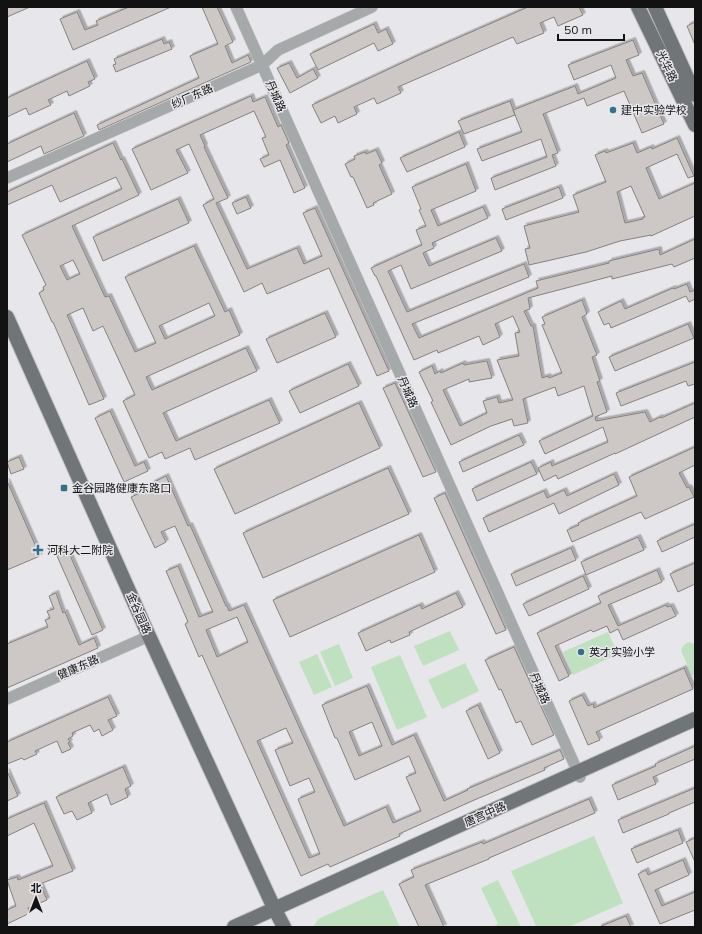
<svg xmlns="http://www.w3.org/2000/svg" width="702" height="934" viewBox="0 0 702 934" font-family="Mulish,'Noto Sans SC',sans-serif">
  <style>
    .green { fill: #c0e1c0 }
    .building { fill: #cdc7c5; stroke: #87817f; fill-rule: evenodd; filter: url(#shadow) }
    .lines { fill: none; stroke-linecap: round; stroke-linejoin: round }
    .minor-casing { stroke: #c4c4c8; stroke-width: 12 }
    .major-casing { stroke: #c4c4c8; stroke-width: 16 }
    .minor { stroke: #a6a9aa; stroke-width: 11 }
    .major { stroke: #707577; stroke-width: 14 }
    .poi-dot { fill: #347188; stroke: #e6e6eb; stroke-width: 1.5 }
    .labels { text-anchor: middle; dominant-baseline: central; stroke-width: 3; stroke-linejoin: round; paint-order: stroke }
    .street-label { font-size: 11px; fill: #121213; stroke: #e6e6eb }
    .poi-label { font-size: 11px; fill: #121213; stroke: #e6e6eb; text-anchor: start }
  </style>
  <defs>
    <filter id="shadow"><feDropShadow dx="2.5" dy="-2.5" stdDeviation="0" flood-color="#0004"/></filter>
  </defs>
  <rect width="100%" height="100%" fill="#e6e6eb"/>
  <path class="green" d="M450,631L459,650L423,666L414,646Z
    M608,632L618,654L573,675L563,652Z
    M689,642L692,643L695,645V674L692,676L681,650C683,646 684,644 689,642Z
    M339,644L353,678L335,686L320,652Z
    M317,654L332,687L314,695L299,662Z
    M400,655L427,717L397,730L371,667Z
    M465,663L479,691L442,709L428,680Z
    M594,836L623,903L569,927H538L536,926L511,871Z
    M498,880L521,927H492L498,924L481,888Z
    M383,890L400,927H315L314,926L318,919Z"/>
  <path class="building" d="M7,7H30L7,17Z
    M129,7H171L73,50L60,19L77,12L85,30L98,25L96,21Z
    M202,7H217L233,42L225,46L232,63L248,55L251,62L99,130L97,125L199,78L190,56L218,44Z
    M528,7H579L583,15L558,26L554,17L540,23L544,33L517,44L513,37L398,87L401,93L377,104L374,98L354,107L357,114L338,123L335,116L321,123L312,105L419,55Z
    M695,22V45L687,26Z
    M374,24L378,33L386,29L393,44L378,51L374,43L318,70L310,54Z
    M162,39L164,44L169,42L172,49L116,72L113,65L116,64L114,59Z
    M633,40L639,55L626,60L633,76L642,73L664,124L642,133L624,91L587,106L584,98L543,114L558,153L552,155L556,166L495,190L491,178L547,157L541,139L482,161L477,149L522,132L513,110L575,86L578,94L616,78L611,65L574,80L568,65Z
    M87,61L95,79L88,82L90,86L69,96L67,91L48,100L51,105L29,115L26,108L7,117V98Z
    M289,63L297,78L313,69L318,78L290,93L277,68Z
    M251,96L253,102L265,97L278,127L281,125L289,143L286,145L305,188L294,193L280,160L264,167L260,159L269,155L262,138L266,137L254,111L200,135L205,146L204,147L228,198L216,203L247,269L297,248L304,264L322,256L303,213L315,208L389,371L377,376L329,268L267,294L262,283L244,292L203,205L214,199L189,144L176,150L188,173L151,190L132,149Z
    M510,101L515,115L464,134L458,121Z
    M74,113L84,136L44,154L41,146L7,162V144Z
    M459,132L465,147L407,172L400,158Z
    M677,138L694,176L688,178L677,154L646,168L659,199L695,183V216L651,236V235L620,241L586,252L529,265L525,249L530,248L524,226L579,212L573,195L606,182L595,155L605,151L606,153L633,143L637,153L651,147L652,149ZM631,186L645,217H643V219L625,223L617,192Z
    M113,143L121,160L122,159L139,195L72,226L105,297L109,296L135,352L156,343L125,277L194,246L225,312L229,310L240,335L146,377L152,390L246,348L257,371L163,413L176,441L269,400L280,423L195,460L190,448L165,459L162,452L149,458L123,401L135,395L103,326L93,331L83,308L67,315L104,399L89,405L53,322H52L39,293L44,290L43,287L46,285L22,235L122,189L116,177L60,202L52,185L7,205V192ZM73,260L80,274L67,280L60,266ZM209,303L215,316L165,339L159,326Z
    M376,150L382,163L379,165L392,194L373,203L374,205L367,208L353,177H351L345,164L355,159L354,156L365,152L366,154Z
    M466,164L476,191L431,210L438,226L483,207L488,218L432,243L434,248L423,253L429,266L496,238L502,251L411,289L401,265L388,271L407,312L467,287L524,264L529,277L412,324L419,338L538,288L536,281L609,263V261L659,249L660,255L695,239V258L674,267L672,264L612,279V276L528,298L530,309L524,311L531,326H533L542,378L548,376L549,378L562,373L542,325L545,324L542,317L582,300L587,314L582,317L597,355L592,357L600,381L597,382L607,412L595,417L596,421L645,412L650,422L660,417L661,418L695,403V417L615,454V453L558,479L556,475L544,481L538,468L551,462L552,466L608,442L603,427L545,454L539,441L593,416L584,386L558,396L555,387L523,399L528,423L514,426L512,419L491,426L451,445L431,402L433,401L419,372L432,366L435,374L440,371L441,373L463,363L464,365L487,361L492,378L469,382V379L443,390L460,426L487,413L483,401L497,397L499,403L513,400L497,360L519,356L515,333L520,332L513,316L495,324L500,337L483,345L479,336L438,353L437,350L414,360L376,276H375L371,268L422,245L416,230L426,226L419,210L421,209L412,187Z
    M559,187L563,198L506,220L502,209Z
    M246,197L251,208L237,214L232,203Z
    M178,199L189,223L103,261L93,237Z
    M687,284L690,292L695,290V299L689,302L686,296L611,328L609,323L604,325L598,312L621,301L625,309L673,288L674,289Z
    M325,313L336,337L277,363L266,339Z
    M688,324L694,338L615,371L609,357Z
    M695,362V384L688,386L686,381L621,406L616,393Z
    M348,364L359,386L300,413L289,391Z
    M395,383L436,472L423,477L383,388Z
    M359,403L380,448L235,514L214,469Z
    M110,411L135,466L144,462L148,471L124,482L95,418Z
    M519,435L524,445L463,472L459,462Z
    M695,447V465L679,473L687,488L689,487L694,497L645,519L641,512L572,542L567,530L579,525L578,523L637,496L629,477Z
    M19,457L24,469L11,474L7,462Z
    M531,462L537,474L477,501L472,489Z
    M388,468L409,514L263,578L243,533Z
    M614,474L619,485L559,514L554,503L489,532L483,518L544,491L547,498L564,490L567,496Z
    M166,476L188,526L190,525L226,606H227L229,611L244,605L344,826L386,807L393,823L421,811L406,777L416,773L409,756L355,780L337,738H335L322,705L367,686L392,745L414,735L444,801L468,790L467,789L560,750L564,759L544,768L545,770L472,801L399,834L400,836L330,867L328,864L301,876L202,655L199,657L185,624L188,622L166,571L178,566L199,617L213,612L175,526L161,532L166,542L155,548L131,497L154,487L152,483ZM237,617L248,642L217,657L206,630ZM372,722L382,746L359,756L349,732ZM286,728L293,743L275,750L290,786L309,778L315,792L298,799L320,854L309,858L257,741Z
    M7,481L40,556L7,570Z
    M445,493L506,630L496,634L434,498Z
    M695,524V537L662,552L657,541Z
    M419,535L435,572L290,637L273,600Z
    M638,537L644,550L586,575L581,562Z
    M571,548L576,560L516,586L511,574Z
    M68,551L103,630L92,635L57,556Z
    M695,563V584L678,592L670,574Z
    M657,570L662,582L608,605L618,626L666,605L667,607L671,606L676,616L623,640L618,629L610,633L607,626L593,632L591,630L555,646L569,676L559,681L537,633L601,603L598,596Z
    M583,576L589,589L529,616L523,604Z
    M56,593L63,613L65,612L79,645L94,638L98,648L7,688V644L48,627L45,620L50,618L47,611L54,609L49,596Z
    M456,593L463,607L409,632L410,635L391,643L390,640L366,651L358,633L420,605L422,609Z
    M514,647L554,735L532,745L521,721L516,723L501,689L499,690L485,660Z
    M684,668L693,689L596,732L600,740L588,745L569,701L582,695L588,706L593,704L594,708Z
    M108,697L117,716L108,720L113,730L102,736L99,729L94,732L90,725L72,733L73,736L68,739L70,742L68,743L71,749L62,753L57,741L35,751L37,754L24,760L22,758L7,764V742Z
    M478,705L500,753L488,759L466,711Z
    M695,746V759L653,777L656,784L618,800L612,785L656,766L655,764Z
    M123,767L131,786L125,789L128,797L111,805L107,794L88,803L92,813L77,820L72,811L64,814L56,797Z
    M7,771L18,796L7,801Z
    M695,788V802L669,813V814L623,833L618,820Z
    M589,799L595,813L489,858V859L425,885L444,927H419L399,884L414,877L411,870L482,842L483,844Z
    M44,803L73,871L40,884L47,900L28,908L30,913L7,924V910L16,906L7,880L17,877L18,880L53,866L34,823L7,836V819Z
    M678,830L683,843L637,863L631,849Z
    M695,838V862L686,842Z
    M683,860L689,875L655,890L662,906L695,892V910L660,924L638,874L646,870L648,875Z
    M626,916L631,927H599Z"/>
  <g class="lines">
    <g class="minor-casing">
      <path id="minor" d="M236,7L580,777
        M7,178L262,65L278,50L372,7
        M7,699L149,636"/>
    </g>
    <g class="major-casing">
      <path id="major" d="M638,7L695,125
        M655,7L695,95
        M7,317L149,636L274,908L284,927
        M234,927L695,719"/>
    </g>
    <use href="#minor" class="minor"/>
    <use href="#major" class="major"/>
  </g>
  <g class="poi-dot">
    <circle cx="613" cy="110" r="4"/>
    <rect x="60" y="484" width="8" height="8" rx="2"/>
    <path d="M36 544h4v4h4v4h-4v4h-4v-4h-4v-4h4z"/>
    <circle cx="581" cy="652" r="4"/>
  </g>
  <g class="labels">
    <g class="street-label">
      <text transform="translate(667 66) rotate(64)">光华路</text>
      <text transform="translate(192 96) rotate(-24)">纱厂东路</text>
      <text transform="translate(276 96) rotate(66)">丹城路</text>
      <text transform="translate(408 392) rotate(66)">丹城路</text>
      <text transform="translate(139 613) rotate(66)">金谷园路</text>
      <text transform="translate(78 667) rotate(-24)">健康东路</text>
      <text transform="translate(540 688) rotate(66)">丹城路</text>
      <text transform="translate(485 814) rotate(-24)">唐宫中路</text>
    </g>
    <g class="poi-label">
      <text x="621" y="110">建中实验学校</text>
      <text x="72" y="488">金谷园路健康东路口</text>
      <text x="47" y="550">河科大二附院</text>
      <text x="589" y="652">英才实验小学</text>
    </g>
  </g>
  <rect width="702" height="934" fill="none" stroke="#121213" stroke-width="16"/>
  <g transform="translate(36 898)" stroke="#e6e6eb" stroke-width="3" paint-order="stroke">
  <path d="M0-3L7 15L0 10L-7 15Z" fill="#121213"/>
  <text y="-6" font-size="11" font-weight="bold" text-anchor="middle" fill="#121213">北</text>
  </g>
  <path d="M558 34v6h66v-6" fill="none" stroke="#121213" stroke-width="2"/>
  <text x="564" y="34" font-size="12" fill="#121213" stroke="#e6e6eb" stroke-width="3" paint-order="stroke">50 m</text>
</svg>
